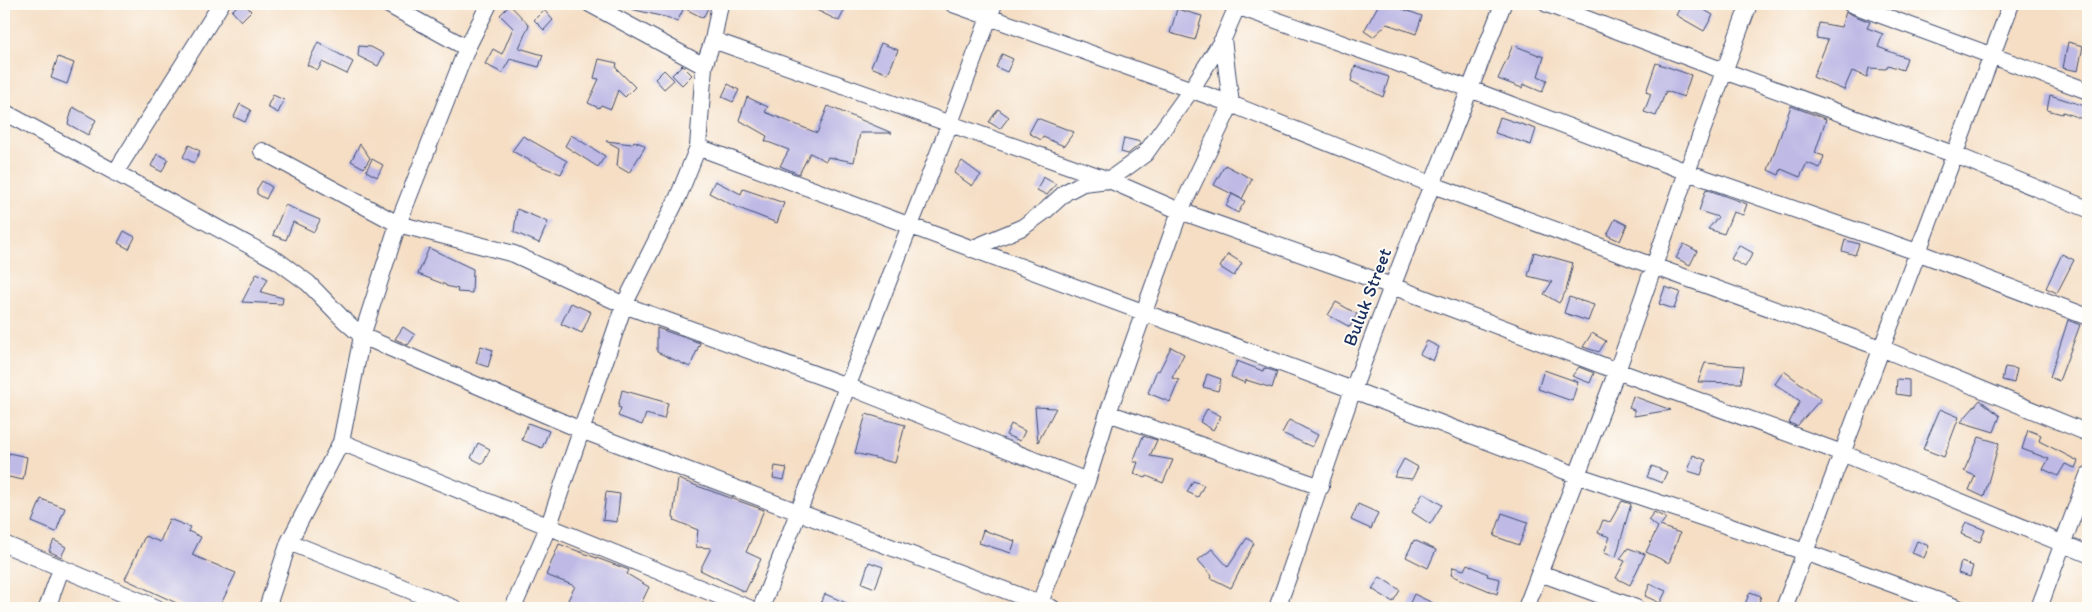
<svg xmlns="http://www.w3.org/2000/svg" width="2092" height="612" viewBox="0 0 2092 612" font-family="Itim,sans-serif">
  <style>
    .building { fill: #beb9e5 }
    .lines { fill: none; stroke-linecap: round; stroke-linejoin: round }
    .minor-casing { stroke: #3c496d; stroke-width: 18 }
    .minor { stroke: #fff; stroke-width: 16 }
    .labels { text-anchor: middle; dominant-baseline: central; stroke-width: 4; stroke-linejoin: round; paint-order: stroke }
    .street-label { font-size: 19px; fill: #1b2f5e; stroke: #fdfcf7 }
  </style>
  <rect width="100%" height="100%" fill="#fdfcf7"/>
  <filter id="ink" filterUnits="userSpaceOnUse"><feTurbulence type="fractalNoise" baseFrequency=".02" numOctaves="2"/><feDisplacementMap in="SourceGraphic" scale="10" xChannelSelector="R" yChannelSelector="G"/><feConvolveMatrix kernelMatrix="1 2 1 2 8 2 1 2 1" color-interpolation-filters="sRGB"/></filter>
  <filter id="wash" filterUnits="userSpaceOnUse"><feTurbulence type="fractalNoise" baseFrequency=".0096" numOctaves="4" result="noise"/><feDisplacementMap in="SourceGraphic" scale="20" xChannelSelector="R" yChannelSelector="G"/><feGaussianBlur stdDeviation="1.12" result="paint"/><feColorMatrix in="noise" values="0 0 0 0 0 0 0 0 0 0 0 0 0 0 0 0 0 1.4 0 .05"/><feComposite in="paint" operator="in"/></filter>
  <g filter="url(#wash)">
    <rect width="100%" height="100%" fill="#f5dec4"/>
    <g id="blocks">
      <path class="building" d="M239,4H244L251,11L241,21L232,11Z
        M631,4H710L703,18L684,8L677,22L669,18L631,9Z
        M804,4H835L845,9L839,21Z
        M1379,4H1389L1422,16L1416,34L1387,24L1373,37L1364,31Z
        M1682,4H1694L1713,15L1704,31L1676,15Z
        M510,5L529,25L519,48L543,55L539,67L510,59L502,73L485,64L493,49L502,54L513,28L500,15Z
        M1177,9L1202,16L1195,40L1170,33Z
        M544,10L553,20L544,30L534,20Z
        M1846,12L1870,22L1867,28L1883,34L1878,47L1907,58L1903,70L1888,65L1886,69L1869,68L1867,77L1852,71L1844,90L1813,77L1828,40L1816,38L1819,23L1841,27Z
        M318,42L353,62L347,74L322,62L318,70L307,65Z
        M2068,42L2083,46L2078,71L2063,68Z
        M881,43L898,50L888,74L871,67Z
        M1513,45L1544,57L1538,76L1547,80L1542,92L1523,84L1522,88L1498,79Z
        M359,46L371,47L384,54L378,66L358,56Z
        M1002,54L1013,59L1007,72L996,67Z
        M58,57L74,63L67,84L51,78Z
        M599,59L617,63L616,68L635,87L625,97L618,90L611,109L601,105L599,108L588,103L599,79L594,78Z
        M1656,63L1691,75L1684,97L1666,91L1656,116L1644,112L1651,94L1646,92Z
        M682,65L692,75L682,85L672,75Z
        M1355,66L1389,77L1383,97L1351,81Z
        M664,70L674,80L664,89L655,79Z
        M728,84L739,90L733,102L722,97Z
        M273,95L284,100L278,113L267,107Z
        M2050,95L2088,107V121L2063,112L2062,114L2047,110Z
        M747,97L768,107L765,112L817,133L828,106L892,133H860L854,162L828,157L826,161L810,153L799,174L780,166L789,150L765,141L767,136L739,120Z
        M240,104L251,110L245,122L234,117Z
        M1791,106L1826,119L1815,153L1824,156L1820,168L1807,163L1800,177L1781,169L1779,175L1768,170Z
        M73,107L96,120L88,135L68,124Z
        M998,109L1009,117L1000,129L989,122Z
        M1500,117L1536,129L1531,145L1495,133Z
        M1037,118L1074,132L1064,146L1043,137L1041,140L1029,133Z
        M571,135L605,156L598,167L565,146Z
        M523,136L567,161L561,174L540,166L512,151Z
        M1124,138L1141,142L1140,144L1128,154L1121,152Z
        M606,141L632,144L634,141L644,145L645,147L629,173L617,166L619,148Z
        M360,144L370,158L364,168L351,161Z
        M189,145L200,151L194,163L183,157Z
        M157,154L168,159L162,172L151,166Z
        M372,159L383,165L377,177L366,171Z
        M962,161L981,175L972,186L954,173Z
        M1225,165L1252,179L1242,199L1214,185Z
        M1043,177L1056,184L1047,195L1037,190Z
        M262,181L272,187L266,199L257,194V189Z
        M715,181L741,194L743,189L784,203L777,223L736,207L709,193Z
        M1706,189L1747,204L1743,215L1733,212L1724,234L1708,229L1718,217L1699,211Z
        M1232,194L1245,201L1238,213L1226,206Z
        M285,205L320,220L314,232L293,222L286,240L273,235Z
        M517,209L548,222L539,243L514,232Z
        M1615,219L1627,225L1620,241L1607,235Z
        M124,231L135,237L129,249L118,243Z
        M1845,240L1859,244L1855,255L1842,251Z
        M1684,244L1697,251L1690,265L1676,258Z
        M1739,245L1753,253L1745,267L1731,259Z
        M429,248L473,269L472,293L457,292L458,289L446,286V285L418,274Z
        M1534,252L1573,263L1566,291L1559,303L1544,294L1552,282L1528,276Z
        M1228,254L1242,263L1234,276L1220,267Z
        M2062,254L2074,260L2057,293L2046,288Z
        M257,273L268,279L261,292L283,298L282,304L242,302Z
        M1665,287L1680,292L1674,309L1659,304Z
        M1569,297L1594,305L1588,321L1564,313Z
        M1336,302L1357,314L1350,327L1328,315Z
        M571,303L591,312L582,333L561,324Z
        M2068,320L2080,325L2059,381L2050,377Z
        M403,327L415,335L408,345L395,339Z
        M657,328L700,343L690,367L657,352Z
        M1592,333L1606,341L1599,352L1583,347Z
        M1427,341L1439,347L1433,361L1420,354Z
        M481,346L493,350L488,367L476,363Z
        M1171,347L1184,354L1172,378L1179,380L1170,402L1148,393L1157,370L1159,371Z
        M1237,361L1263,371L1264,368L1277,372L1272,388L1246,380L1245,383L1231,377Z
        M1705,363L1744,366L1741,383L1698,382Z
        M1579,367L1594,373L1590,383L1572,376Z
        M2005,367L2017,369L2014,383L2002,380Z
        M1544,370L1578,382L1572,401L1538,389Z
        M1784,371L1821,399L1797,426L1789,423L1800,401L1775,384Z
        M1207,374L1221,379L1218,391L1203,387Z
        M1897,379L1909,380V396L1896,394Z
        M622,390L668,403L664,419L646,414L642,425L618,416L621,408L618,407Z
        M1633,396L1671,410L1634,416V410L1629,408Z
        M1980,400L2000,416L1994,432L1961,422Z
        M1035,407L1056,408L1038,442Z
        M1207,409L1221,416L1213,430L1200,422Z
        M1940,409L1959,417L1944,457L1923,449Z
        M866,414L905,425L895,463L855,453Z
        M1289,420L1318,435L1312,447L1282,433Z
        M528,423L549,431L542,448L522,440Z
        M1011,424L1025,431L1020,441L1006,435Z
        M2028,430L2041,435L2039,441L2078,461L2075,468L2065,464L2058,476L2043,469L2049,459L2022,449Z
        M1143,436L1157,440L1150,456L1173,460L1163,483L1147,476L1146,478L1134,474L1138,462H1133Z
        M1979,437L1999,443L1984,497L1969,490L1975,476L1964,471Z
        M478,443L490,449L483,464L471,458Z
        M9,453L27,457L23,480L4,476Z
        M1693,455L1706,460L1701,475L1688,471Z
        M1404,459L1418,467L1412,479L1394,477Z
        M775,466L787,468L784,480L773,478Z
        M1652,466L1667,472L1662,483L1647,477Z
        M678,479L764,510L746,552L761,559L745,592L700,570L711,548L696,547L698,530L674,520L675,518L673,517Z
        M1193,481L1204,485L1198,497L1187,492Z
        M606,492L620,494L617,522L603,520Z
        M1423,493L1442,505L1430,524L1412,512Z
        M41,499L65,508L56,532L32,522Z
        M1622,501L1631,504L1616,557L1604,553L1610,537L1598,533L1603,520L1610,522Z
        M1358,504L1378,513L1371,529L1351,520Z
        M1654,512L1666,518L1660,526L1680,533L1669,563L1646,552L1658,527L1648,520Z
        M1502,513L1528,522L1519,545L1494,536Z
        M169,519L190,527L188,531L201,537L192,555L236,573L219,608H187L125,579L145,536L160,542Z
        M1966,522L1985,530L1980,542L1961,534Z
        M983,530L1015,541L1011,553L979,543Z
        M1247,538L1254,543L1231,588L1211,578L1212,576L1198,560L1212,549L1228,567Z
        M54,540L66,547L61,557L49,551Z
        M1414,540L1436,550L1428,568L1406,557Z
        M1917,541L1929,546L1924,558L1912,553Z
        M559,544L629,570L627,574L649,587L639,608H583L568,600L575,586L546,575Z
        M1628,548L1645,554L1630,585L1616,578L1625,561L1620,559Z
        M869,562L883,567L875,588L862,583Z
        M1961,562L1973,566L1970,577L1958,573Z
        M1467,564L1488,574L1487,576L1500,579L1497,594L1451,575L1453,567L1464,570Z
        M1380,577L1400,590L1393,602L1372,589Z
        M1650,584L1666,591L1660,603L1645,596Z
        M1750,592L1761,596L1757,608L1745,604Z
        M825,594L858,608H818Z
        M1414,594L1443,608H1416L1409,605Z"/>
    </g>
  </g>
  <g filter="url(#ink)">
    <use href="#blocks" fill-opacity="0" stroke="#3c496d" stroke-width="1"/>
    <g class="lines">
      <g class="minor-casing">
        <path id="minor" d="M387,4L467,48
          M590,4L704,66
          M953,4L1231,104L1433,185L1653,266L1881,348L2088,433
          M1231,4L1470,89L1687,172L1917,252L2088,317
          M1547,4L1724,71L1953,154L2088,209
          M1851,4L2088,91
          M713,40L1109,180L1180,211L1392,286L1617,371L1842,453L2088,554
          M4,112L278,261L308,283L344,320L362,336L581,430L1052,608
          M698,147L1353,390L1576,475L1805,552L1958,608
          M262,151L398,224L514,254L624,305L847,386L1087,481
          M115,173L221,4
          M971,249L1023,227L1045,211L1066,192L1083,183L1109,180L1145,154L1191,90L1223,39
          M1108,413L1321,487
          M341,442L749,608
          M289,542L454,608
          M4,544L157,608
          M1540,573L1636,608
          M47,608L61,569
          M267,608L289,542L341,442L362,336L398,224L467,48L489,4
          M513,608L549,525L624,305L678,197L698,147L704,66L713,40L720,4
          M761,608L950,123L994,4
          M1038,608L1087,481L1108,413L1180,211L1231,104L1223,39L1238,4
          M1277,608C1304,535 1327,461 1354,387C1401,259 1454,132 1503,4
          M1526,608L1617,371L1687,172L1749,4
          M1784,608L2011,4
          M2039,608L2088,475"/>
      </g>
      <use href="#minor" class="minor"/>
    </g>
  </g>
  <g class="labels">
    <g class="street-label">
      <text transform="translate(1367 297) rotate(-69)">Buluk Street</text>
    </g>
  </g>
  <rect width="2092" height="612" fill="none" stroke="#fdfcf7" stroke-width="20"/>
</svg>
